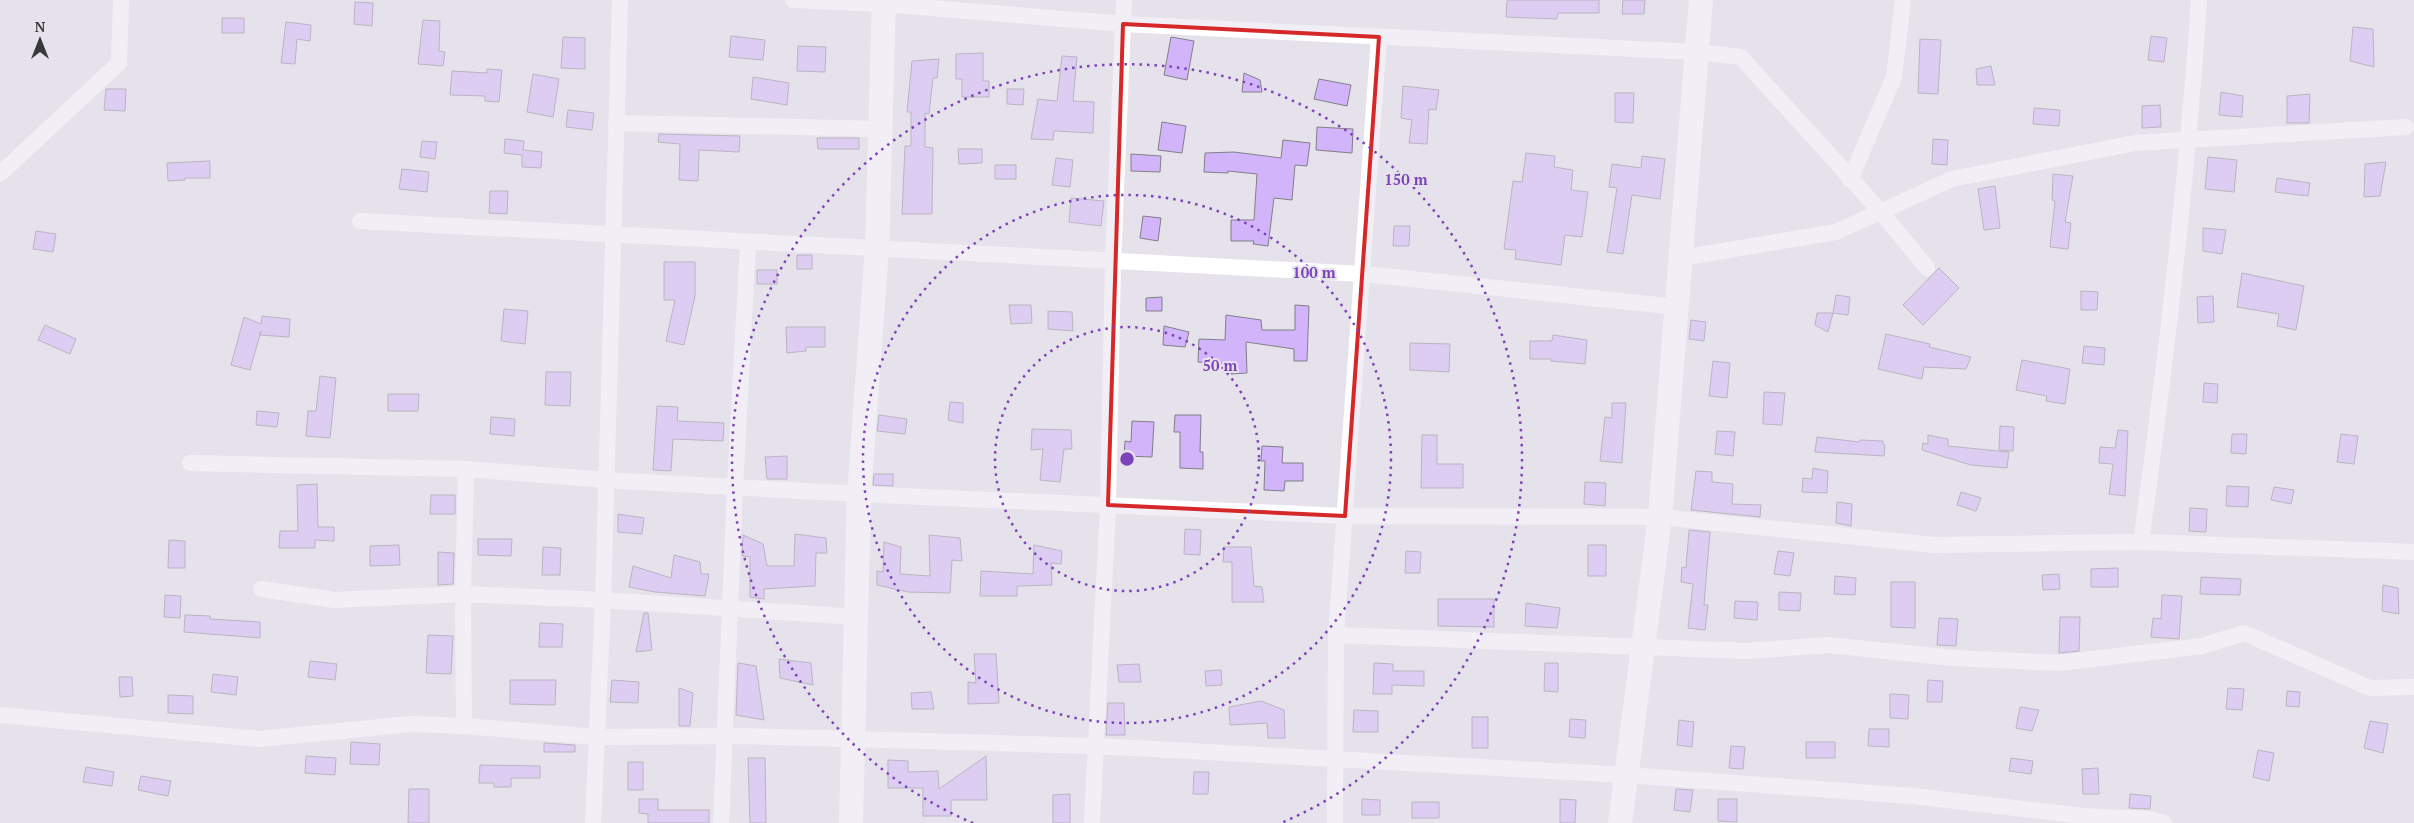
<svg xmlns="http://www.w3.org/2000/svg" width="2414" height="823" viewBox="0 0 2414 823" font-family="'PT Serif',serif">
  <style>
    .building { fill: #d2b4fb; stroke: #827f87 }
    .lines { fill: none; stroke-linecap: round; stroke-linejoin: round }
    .street { stroke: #fff; stroke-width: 16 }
    .secondary { stroke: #fff; stroke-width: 24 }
    .marked { fill: none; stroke: #d62828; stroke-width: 4; stroke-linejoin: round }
    .ring { fill: none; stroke: #7d43b9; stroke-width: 2.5; stroke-dasharray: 2.5 5 }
    .centre { fill: #7d43b9; stroke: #e6e2ec; stroke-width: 2.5 }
    .ring-label { font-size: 15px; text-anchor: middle; font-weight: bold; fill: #7d43b9; stroke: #e6e2ec; stroke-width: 4; stroke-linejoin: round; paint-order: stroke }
  </style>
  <rect width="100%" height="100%" fill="#e6e2ec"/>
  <path class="building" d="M1507,0H1599V13H1558L1557,19L1506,17Z
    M1623,0H1645L1644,14H1622Z
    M355,2L373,3L372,26L354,24Z
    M222,18H244V33H222Z
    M423,20L440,21L439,51L445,52L443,66L418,64Z
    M286,22L311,25L310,41L297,39L295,64L281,63Z
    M2353,27L2373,29L2374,67L2350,61Z
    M731,36L765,40L763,60L729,57Z
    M2151,36L2167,38L2164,62L2148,60Z
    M563,37L585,38V69L561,68Z
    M1171,37L1194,41L1187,80L1164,75Z
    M1920,39L1941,40L1938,94L1918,93Z
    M798,46L826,47L825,72L797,71Z
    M983,53V81H989V97H962V79H956V54Z
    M1062,56L1077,57L1073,101L1094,102L1093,133L1054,131L1053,140L1031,139L1038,99L1057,101Z
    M939,59L937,78H933L929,114L925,113V147L933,148L932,214H902L905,146H911V112H907L912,61Z
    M1991,66L1995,85H1977L1976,69Z
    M487,69L502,70L499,102L485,101V96L450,95L452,71L487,73Z
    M1244,73L1260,80L1262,92H1242Z
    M533,74L559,79L553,117L527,112Z
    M753,77L789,83L787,105L751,99Z
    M1319,79L1351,85L1347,106L1314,99Z
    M1403,86L1439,90L1436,110L1429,109L1427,144L1409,143L1412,120L1401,118Z
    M106,89H126L125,111L104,110Z
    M1007,89H1024L1023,105L1007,104Z
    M2221,92L2243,96L2242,117L2219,115Z
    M1615,93H1634L1633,123L1615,122Z
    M2310,94L2309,123H2287V96Z
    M2160,105L2161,127L2142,128V106Z
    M2034,108L2060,110L2059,126L2033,124Z
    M568,110L594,113L592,130L566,127Z
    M1162,122L1186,126L1182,153L1158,150Z
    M1317,127L1353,129L1352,153L1316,150Z
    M659,134L740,136L739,152L699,150L698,181L679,180L680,144L658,142Z
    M817,138H859V149H818Z
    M505,139L524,141L523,150L542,152L541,168L522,167V155L504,153Z
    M1933,139L1948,140L1947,165L1932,164Z
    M1283,140L1310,143L1307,166L1295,165L1292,200L1274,198L1268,246L1253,244L1254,241H1231V220H1254L1257,174L1228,171V173L1204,172L1205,153L1234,152L1281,158Z
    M422,141L437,142L435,159L420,157Z
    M958,149H982V163L959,164Z
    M1526,153L1555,156L1554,167L1573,170L1571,190L1588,192L1582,237L1565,235L1561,265L1515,259L1516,250L1504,249L1513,181L1522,182Z
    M1131,154L1161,156L1160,172L1131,171Z
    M1642,156L1665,159L1660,199L1632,195L1623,254L1607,252L1617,188L1609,187L1612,164L1641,168Z
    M2208,157L2237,160L2234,192L2205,189Z
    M1056,158L1073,160L1070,187L1052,185Z
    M210,161V178H185V180L168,181L167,163Z
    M2386,162L2380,196L2364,197L2365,164Z
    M995,165H1016V179H995Z
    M402,169L429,172L427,192L399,189Z
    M2053,174L2073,176L2065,222L2071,223L2068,249L2050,247L2055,201L2052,200Z
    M2277,178L2310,183L2308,196L2275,192Z
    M1995,186L2000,228L1984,230L1978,189Z
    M490,191H508L507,214L489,213Z
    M1071,198L1104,201L1101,226L1069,222Z
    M1143,216L1161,218L1158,241L1140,238Z
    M1394,226H1410L1409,246H1393Z
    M2203,228L2226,230L2222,254L2203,251Z
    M36,231L56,234L53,252L33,249Z
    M797,255H812V269H797Z
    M664,262H695V296L684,345L666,341L675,300H664Z
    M1939,268L1959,288L1923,325L1903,305Z
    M757,270H777V284H757Z
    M2242,273L2304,286L2296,330L2277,326L2279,314L2237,307Z
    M2081,291L2098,292L2097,310H2081Z
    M1836,295L1850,297L1848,315L1833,313Z
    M2213,296L2214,322L2198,323L2197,297Z
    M1162,297V311H1146V298Z
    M1009,305H1031L1032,323L1011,324Z
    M1295,305L1309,306L1307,361H1294V349L1246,342L1247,373L1231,374V364L1198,362L1199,339L1225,340L1226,315L1261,320L1262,330H1295Z
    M504,309L528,311L525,344L501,341Z
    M1048,311L1072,312L1073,331L1048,329Z
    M1817,313H1833L1828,332L1815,325Z
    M262,316L290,319L289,337L260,335L261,331L250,370L231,365L244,317L261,324Z
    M1691,320L1706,322L1704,341L1689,339Z
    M45,325L76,339L70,354L38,340Z
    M1164,326L1189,332L1185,347L1163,345Z
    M786,327H825V347H806V351L787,353Z
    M1886,334L1930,344L1929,347L1971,357L1966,369L1924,367L1922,379L1878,369Z
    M1553,335L1587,340L1585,364L1551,361V359H1530V341H1552Z
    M1410,343L1450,344L1449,372L1410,370Z
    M2084,346L2105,348L2104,365L2082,363Z
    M2022,360L2070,369L2065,404L2046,401L2047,396L2016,390Z
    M1713,361L1730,363L1727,398L1709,396Z
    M546,372H571L570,406L545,405Z
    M320,376L336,378L330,438L306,436L308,411H316Z
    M2204,383L2218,384L2217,403L2203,402Z
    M1764,392L1785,393L1782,425L1763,424Z
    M388,394H419L418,411H388Z
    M950,402L963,403V423L948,420Z
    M1612,403H1626L1622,463L1600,461L1605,417L1612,418Z
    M657,406L678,407L677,421L724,423L723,441L673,439L671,471L653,470Z
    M257,411L279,413L277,427L256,425Z
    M879,415L907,419L905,434L877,431Z
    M1175,415H1201L1200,452H1203V469L1180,468V432H1174Z
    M491,417L515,419L514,436L490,434Z
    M1132,421L1154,422L1152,457L1124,456L1125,441L1131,442Z
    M2000,426L2014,427L2013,451L1999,450Z
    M1032,429L1071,430L1072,449H1064L1060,482L1040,480L1043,449L1031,450Z
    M2118,430L2128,431L2125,496L2109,494L2113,464L2099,463L2100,447L2115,448Z
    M1717,431L1735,432L1733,456L1715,454Z
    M2232,434H2247L2246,454L2231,453Z
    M2341,434L2358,436L2354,464L2337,462Z
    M1422,435H1437V464H1463V488H1421Z
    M1928,435L1948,439V446L2009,452L2007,468L1971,465L1922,450L1923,443L1928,444Z
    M1817,437L1859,442L1860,440L1883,441V444L1885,445L1884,456L1815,452Z
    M1262,446L1283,447L1282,463H1303V481H1285L1284,491L1264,490L1265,461H1261Z
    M787,456V479H767L765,457Z
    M1813,468L1828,471L1827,493L1802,492L1803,478L1812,479Z
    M1696,471L1712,472V482L1733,484L1732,504L1761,505L1760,517L1691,510Z
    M874,474H893V486L873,485Z
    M1585,482L1606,483L1605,506L1584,504Z
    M317,484L318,527H334V541L315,540V548H279L280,531H298L297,485Z
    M2227,486L2249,487L2248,507L2226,506Z
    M2274,487L2294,490L2291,504L2271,500Z
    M1961,492L1981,498L1976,511L1957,505Z
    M431,495H455V514H430Z
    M1837,502L1852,504L1851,526L1836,523Z
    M2190,508L2207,509L2206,532L2189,531Z
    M618,514L644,518L642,534L618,532Z
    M1185,529L1201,530L1200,555L1184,554Z
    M1689,530L1710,532L1704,605H1708L1705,630L1688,628L1693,584L1681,582L1682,567L1686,568Z
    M795,534L826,538L827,553H816L815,586L764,589V599L750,597V557L742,556L743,535L763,544L767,566H794Z
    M929,535L960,538L962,561L952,560L950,593L908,592L877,585V571L883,572L884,542L901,547L900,574L930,576Z
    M478,539H512L511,556L478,555Z
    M169,540L185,541V568H168Z
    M399,545L400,565L370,566V546Z
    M1034,545L1062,551L1061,564L1051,563L1052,585L1017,586V596H980L981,571L1033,574Z
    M1588,545H1606V576H1588Z
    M543,547L561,548L560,575H542Z
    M1224,547H1251L1254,586L1262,587L1264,602H1232V562H1223Z
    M1406,551L1421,552L1420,573H1405Z
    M1778,551L1794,553L1790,576L1774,574Z
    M438,552L454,553L453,584L438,585Z
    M674,555L700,562L701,574H709L705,596L655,592L629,587L633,566L671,578Z
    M2118,568V587H2091V569Z
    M2059,574L2060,589L2043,590L2042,575Z
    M1835,576L1856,578L1855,595L1834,594Z
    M2201,577L2241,579L2240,595L2200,594Z
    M1891,582H1915V628L1891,627Z
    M2383,585L2398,588L2399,614L2382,611Z
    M1779,592L1801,593L1800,611L1779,610Z
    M165,595L181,596L180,618L164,617Z
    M2162,595L2182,596L2179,639L2151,637L2153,618L2161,619Z
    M1438,599H1494V627L1438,626Z
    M1735,601L1758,602L1757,620L1734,618Z
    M1526,603L1560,608L1557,628L1525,626Z
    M644,613H648L652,650L636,652Z
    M185,615L210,616V619L260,622V638L184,632Z
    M2060,617H2080L2079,651L2059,653Z
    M1939,618L1958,619L1956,646L1937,645Z
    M540,623L563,624L562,647H539Z
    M428,635L453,636L451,674L426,673Z
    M974,654H996L999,703L968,704V682L976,683Z
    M779,659L811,663L813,685L780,678Z
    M310,661L337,664L335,680L308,677Z
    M738,663L756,666L764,720L736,715Z
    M1374,663L1393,664V671H1424V686L1392,685V694H1373Z
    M1545,663H1558V692L1544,691Z
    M1139,664L1141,682H1119L1117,665Z
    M1221,670L1222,685L1206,686L1205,671Z
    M213,674L238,677L236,695L211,692Z
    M119,677H132L133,696L120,697Z
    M510,680H556L555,705L510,704Z
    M612,680L639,682L638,703L610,702Z
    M1928,680L1943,681L1942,702H1927Z
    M679,688L693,693L690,726H679Z
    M2228,688L2244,689L2242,710L2226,709Z
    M2287,691L2300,692L2299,707L2286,706Z
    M931,692L934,709H912L911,693Z
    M1890,694L1909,695L1908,719L1890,718Z
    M168,695L193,696V714L168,713Z
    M1261,701L1284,710L1285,738H1268L1267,723L1230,725L1229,707Z
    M1108,703H1124L1125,735H1106Z
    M2020,707L2039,710L2032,731L2016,728Z
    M1354,710L1378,711V732H1353Z
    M1472,717H1488V748H1472Z
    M1570,719L1586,720L1585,738L1569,737Z
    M1679,720L1694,722L1692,747L1677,745Z
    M2370,721L2388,724L2383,753L2364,748Z
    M1869,729H1889V747L1868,746Z
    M351,742L380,744L379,765L350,764Z
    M1806,742H1835V758H1806Z
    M544,743L575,745V752H544Z
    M1731,746L1745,747L1743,769L1729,768Z
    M2258,750L2274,753L2269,781L2253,777Z
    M306,756L336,758L335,775L305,773Z
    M986,756L987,800H951V816H923V788H888V760L908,761V772L938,771L939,789Z
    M748,758H765L766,823H750Z
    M2011,758L2033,761L2031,774L2009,771Z
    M628,762H643V790H628Z
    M480,765L540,766V778H511V787H494V783H479Z
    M86,767L114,772L112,786L83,782Z
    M2098,768L2099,794H2083L2082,769Z
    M1194,772H1209L1208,794H1193Z
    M141,776L171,781L168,796L138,790Z
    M409,789H429V823H408Z
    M1676,789L1693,790L1690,812L1674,810Z
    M1070,794V823H1053V795Z
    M2130,794L2151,796L2150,809L2129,808Z
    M639,799H658V810H709V823H648V814L639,813Z
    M1362,799L1380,800V815H1362Z
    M1560,799L1576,800L1575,823H1560Z
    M1718,799H1737V822L1718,821Z
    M1412,802H1439V818H1412Z"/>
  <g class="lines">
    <path class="street" d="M793,0L884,4L1123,24L1697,52L1741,57C1803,127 1869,195 1927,268
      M616,123L881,129
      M0,174L119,63L121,0
      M1850,180L1894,77L1903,0
      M360,221L1364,274L1677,307
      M1681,258L1836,232L1952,179L2135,143L2406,127
      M190,463L466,469L606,480L859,494L1345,516L1660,517L1934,545L2141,542C2166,362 2187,181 2199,0
      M2141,542L2414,552
      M261,589L335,600L463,594L603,600L857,617
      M1336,635L1748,651L1828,645L1954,658L2059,663L2202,646L2244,633L2370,688L2414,687
      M0,715L259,739L411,724L464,726L597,737L741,736L1097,746L1626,775L1913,796L2083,816L2148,819L2164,823
      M464,726L463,594L466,469
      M593,823L603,600L620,0
      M721,823L735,487L748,242
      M1092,823L1108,505L1113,261L1124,0
      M1335,823L1336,635L1379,37"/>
    <path class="secondary" d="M851,823L859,494L877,249L884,0
      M1620,823L1660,517L1701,0"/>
  </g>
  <path d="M0 0H2414V823H0ZM1123,24L1379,37L1345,516L1108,505Z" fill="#e6e2ec" fill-opacity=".55" fill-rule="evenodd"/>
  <path class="marked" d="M1123,24L1379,37L1345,516L1108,505Z"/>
  <g class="ring">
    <circle cx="1127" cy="459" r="132"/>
    <circle cx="1127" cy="459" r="264"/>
    <path d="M973 823A395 395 0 1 1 1281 823"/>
  </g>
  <circle cx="1127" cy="459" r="8" class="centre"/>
  <g class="ring-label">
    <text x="1406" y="185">150 m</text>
    <text x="1314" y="278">100 m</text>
    <text x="1220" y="371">50 m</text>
  </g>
  <g transform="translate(40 40)" stroke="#e6e2ec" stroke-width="4" paint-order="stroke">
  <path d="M0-4L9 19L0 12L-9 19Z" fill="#39383b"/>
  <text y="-8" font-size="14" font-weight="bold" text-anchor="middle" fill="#39383b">N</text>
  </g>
</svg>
